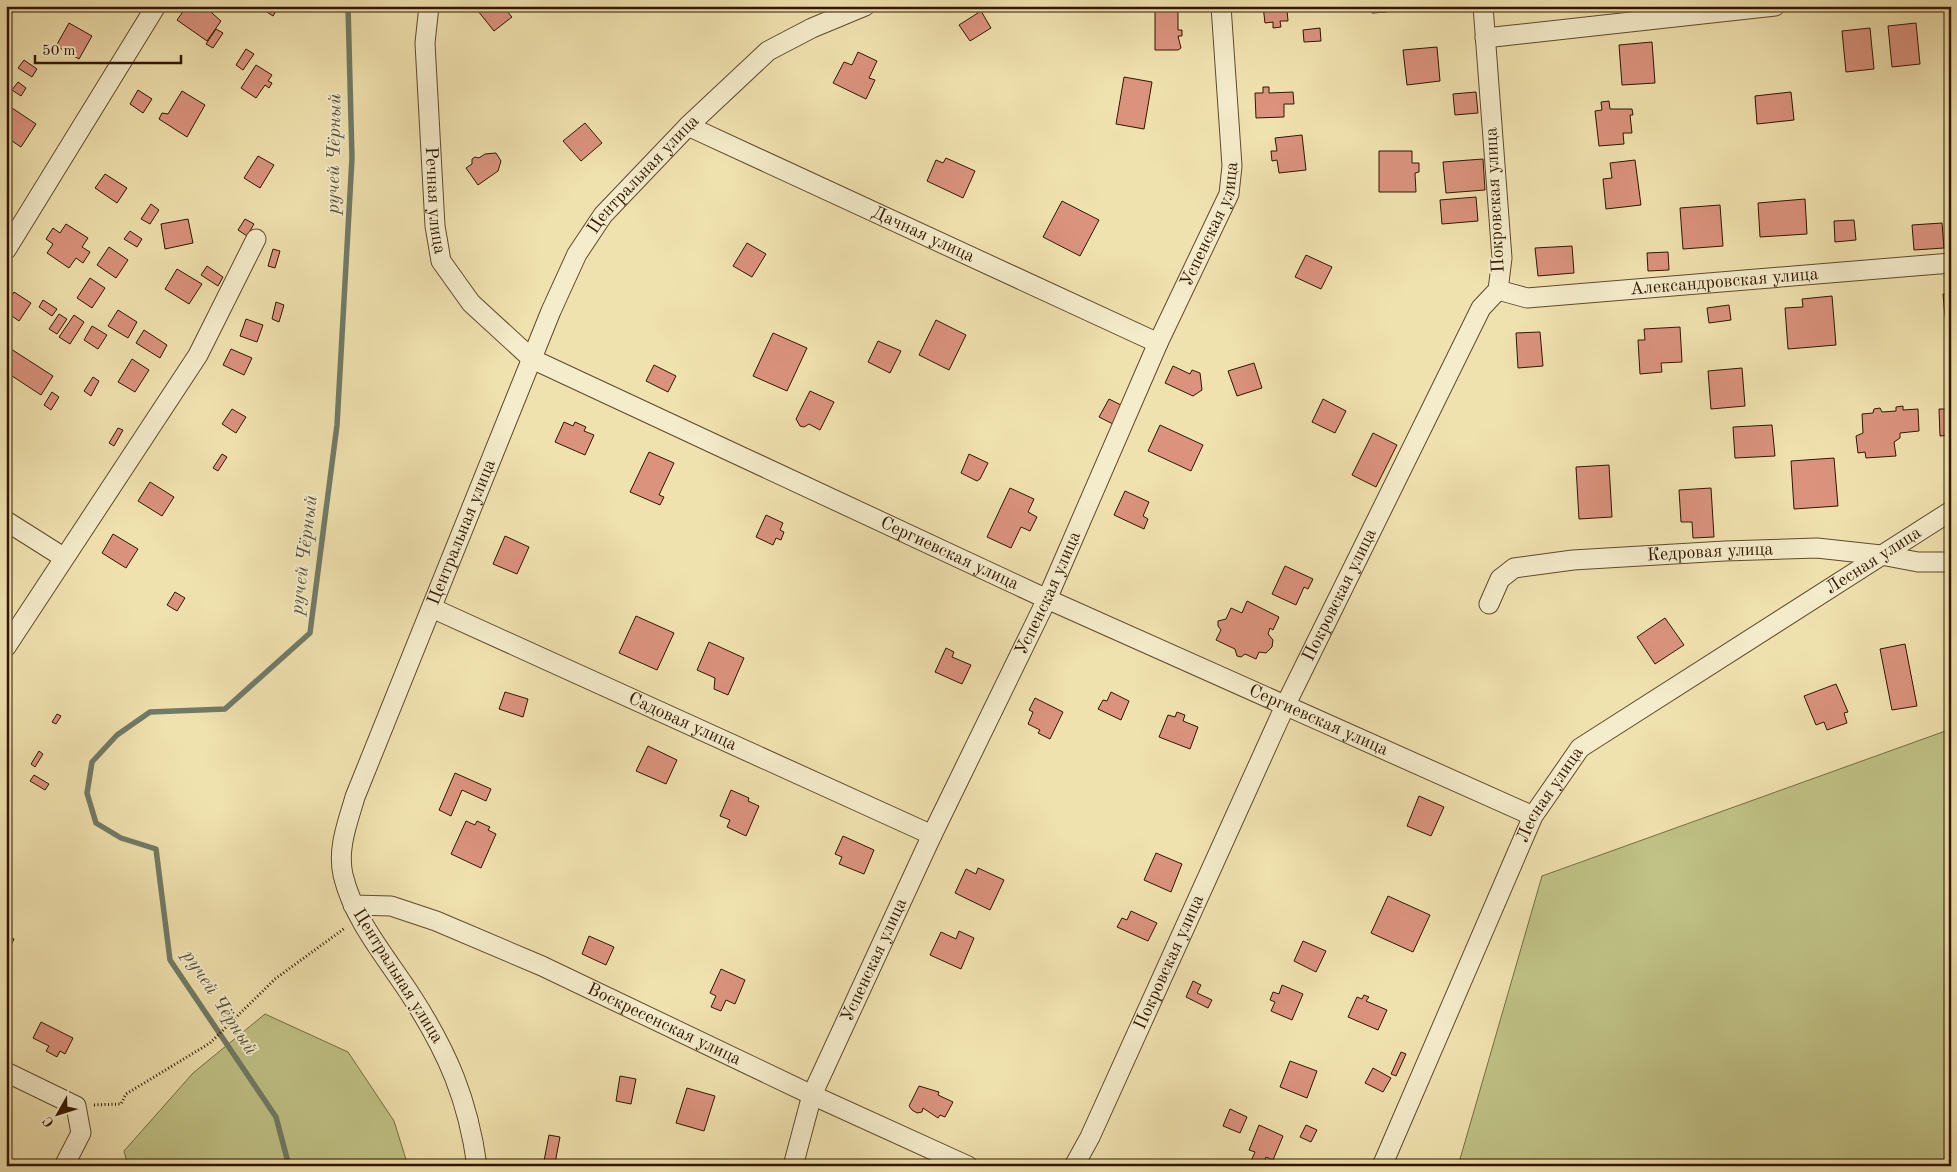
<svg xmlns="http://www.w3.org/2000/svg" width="1957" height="1172" viewBox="0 0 1957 1172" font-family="'Old Standard TT',serif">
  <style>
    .green { fill: #c0c286; stroke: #786c43 }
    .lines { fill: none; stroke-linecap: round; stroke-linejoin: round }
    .stream { stroke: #707b67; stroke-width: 5.5 }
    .building { fill: #db937e; stroke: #301600 }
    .minor-casing { stroke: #60492c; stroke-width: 21 }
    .path { stroke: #301600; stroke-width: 3; stroke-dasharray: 1 2.5; stroke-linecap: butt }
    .minor { stroke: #f5eccb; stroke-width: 19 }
    .labels { text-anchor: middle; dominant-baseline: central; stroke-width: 4; stroke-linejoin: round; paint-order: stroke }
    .street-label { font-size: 18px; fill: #301600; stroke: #f5eccb }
    .water-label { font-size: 19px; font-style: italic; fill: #55513c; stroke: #f5eccb }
  </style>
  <rect width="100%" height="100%" fill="#f0e2af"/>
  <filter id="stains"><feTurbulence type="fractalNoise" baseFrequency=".004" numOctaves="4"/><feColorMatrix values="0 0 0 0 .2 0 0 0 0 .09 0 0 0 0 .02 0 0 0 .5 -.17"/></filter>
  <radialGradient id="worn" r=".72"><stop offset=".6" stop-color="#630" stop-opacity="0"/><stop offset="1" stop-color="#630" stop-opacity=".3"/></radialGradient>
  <path class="green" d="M1951,729V1166H1458L1542,876Z
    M265,1014L348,1052L394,1121L408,1166H128L124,1151L193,1073Z"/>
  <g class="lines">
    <path class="stream" d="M289,1166L276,1117L170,960L156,849L121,838L96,823L87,793L92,762L117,735L150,712L225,709L310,633L337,425L352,158L348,6"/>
  </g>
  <path class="building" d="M187,6L196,11L199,6H204L221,21L207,41L177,20Z
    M266,6H279L273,16L264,10Z
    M474,6H510L506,10L512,17L494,31Z
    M1155,6H1178V30H1182V36H1178L1181,48L1178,50H1155Z
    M1263,6H1292L1287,10L1288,21H1280L1281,27L1273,28V22L1265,23Z
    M1372,6H1387V12L1372,13Z
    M981,11L991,28L970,41L959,25Z
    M69,23L92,36L79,59L56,46Z
    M1916,23L1920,64L1892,67L1888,26Z
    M1320,28L1321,41L1304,42L1303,30Z
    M1870,28L1874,69L1846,72L1842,31Z
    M216,29L223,33L213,48L206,44Z
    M1652,42L1655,83L1622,85L1619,45Z
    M1437,47L1440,81L1407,85L1403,50Z
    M246,49L254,54L243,70L236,65Z
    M858,52L877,61L869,78L875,80L866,99L833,83L844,62L852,65Z
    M24,60L37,69L32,77L18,68Z
    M256,65L272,75L268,81L272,83L269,88L265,85L256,98L241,88Z
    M1124,77L1152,82L1144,129L1116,124Z
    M18,82L26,88L21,96L12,90Z
    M1263,87H1269V93L1293,92L1294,104H1284V117L1256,118L1255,93H1263Z
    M138,90L152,99L143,113L130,104Z
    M182,91L205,105L187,137L159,119L162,113L168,114Z
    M1476,92L1478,113L1455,115L1453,94Z
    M1791,92L1794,120L1757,124L1755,96Z
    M1609,101L1610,109H1632L1633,115H1630L1632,133H1623L1624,144L1599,146L1595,111L1602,110L1601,102Z
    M12,108L36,124L21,147L6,137V117Z
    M585,123L602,143L581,161L563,141Z
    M1302,135L1306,170L1279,173L1277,160L1272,161L1271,151H1277L1275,138Z
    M1379,151H1412V163H1419V172L1415,173L1416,192H1379Z
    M496,153L501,161L498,171L478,185L466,168L472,164V159L475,157L479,158L485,154Z
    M258,156L274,165L260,188L244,178Z
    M946,158L975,171L963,198L927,181L936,160L943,163Z
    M1483,159L1485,190L1446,193L1443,162Z
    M1635,160L1641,205L1606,209L1603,179L1612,178L1610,163Z
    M105,174L127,188L117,203L95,188Z
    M1476,197L1478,221L1442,224L1440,200Z
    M1805,199L1807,234L1760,237L1758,203Z
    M1062,201L1099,220L1080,256L1043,237Z
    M151,204L159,210L150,224L141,219Z
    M1720,205L1723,246L1683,249L1680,208Z
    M188,219L193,243L165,249L161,224Z
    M245,219L254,224L247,236L238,230Z
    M1854,220L1856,240L1835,242L1834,221Z
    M1942,223L1944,248L1914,250L1912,225Z
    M66,224L88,238L82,247L90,252L83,263L76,258L69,268L47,253L53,244L46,239L53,228L60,233Z
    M130,231L142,239L137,247L124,239Z
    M747,243L766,254L752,277L733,266Z
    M1572,246L1574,273L1538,276L1535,248Z
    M109,247L128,260L116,278L97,265Z
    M273,249L280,251L275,268L268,266Z
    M1668,252L1669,270L1648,271L1647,253Z
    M1306,255L1332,267L1321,289L1295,277Z
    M207,266L223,277L218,286L201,275Z
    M177,269L202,284L189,304L165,289Z
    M90,278L105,288L92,308L77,298Z
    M14,292L31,303L19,321L6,312V304Z
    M1943,294H1951V317H1945Z
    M1832,296L1836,345L1788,349L1785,308L1803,307L1802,299Z
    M43,300L57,309L52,316L39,307Z
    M276,302L284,305L279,322L272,319Z
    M1729,305L1731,320L1709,323L1707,308Z
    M118,310L137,322L128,338L108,326Z
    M59,314L67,319L57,334L49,329Z
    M74,315L84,322L70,344L59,337Z
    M246,319L263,325L257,342L240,336Z
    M936,320L966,335L949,370L919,355Z
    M92,326L107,335L98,349L84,340Z
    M1680,327L1682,362L1661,363L1662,372L1640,374L1638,340H1645L1644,329Z
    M144,330L167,345L160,358L136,343Z
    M1540,332L1543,366L1518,368L1516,333Z
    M773,333L807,348L787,391L753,376Z
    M878,341L901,351L890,373L868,362Z
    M11,349L53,376L41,395L6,372V357Z
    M231,349L252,358L244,375L223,365Z
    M132,359L149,370L135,392L118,382Z
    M1254,363L1262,388L1237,396L1228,371Z
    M654,365L676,376L668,392L646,381Z
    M1173,366L1190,374L1192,370L1200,373L1202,390L1193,396L1165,383Z
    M1742,368L1745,406L1711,409L1708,371Z
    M93,377L99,381L91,396L84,391Z
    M810,391L834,402L820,430L809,424L804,427L800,426L796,419Z
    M52,392L59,397L51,410L44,405Z
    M1109,399L1123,406L1113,424L1099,417Z
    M1323,399L1346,411L1335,433L1312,422Z
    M1903,406V410L1918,409L1919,431L1900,433V438L1894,442L1896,456L1866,458L1865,452L1858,453L1856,436L1863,433L1862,414L1873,413L1874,409L1880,408L1882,412L1896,411V407Z
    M232,409L246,417L236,433L222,424Z
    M1939,409H1951V435L1940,436Z
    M564,422L573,426L575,422L586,427L584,431L594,435L585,455L555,442Z
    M1160,425L1203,445L1191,471L1148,451Z
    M1772,425L1775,456L1735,458L1733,427Z
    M118,428L123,430L114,446L109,443Z
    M1373,433L1397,445L1376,487L1352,475Z
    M649,452L674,463L659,495L664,497L660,505L630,492Z
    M222,454L227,457L218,471L213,468Z
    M969,454L988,463L980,479L977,481L961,473Z
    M1834,458L1838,506L1794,509L1791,461Z
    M1609,465L1612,517L1579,519L1576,467Z
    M150,482L174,497L162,516L138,501Z
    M1010,488L1034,499L1028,512L1037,517L1030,531L1021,527L1011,548L987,537Z
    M1711,488L1714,537L1693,538L1692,522H1681L1679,490Z
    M1125,491L1149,502L1143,516L1148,519L1144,529L1114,515Z
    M766,515L783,523L780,530L784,532L781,540L776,538L773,545L756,537Z
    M113,534L138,549L126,568L102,553Z
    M505,536L529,547L517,574L493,564Z
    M1285,566L1313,579L1308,589L1304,587L1296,605L1272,594Z
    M175,592L185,598L177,611L167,605Z
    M1247,601L1279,617L1273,630L1270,628L1268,634L1273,640L1272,647L1266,653L1259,652L1256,659L1245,654L1241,657L1237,656L1235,649L1216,640L1221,630L1218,626V621L1226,619L1231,608L1242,613Z
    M636,616L674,633L657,670L619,653Z
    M1665,618L1684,645L1655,664L1637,637Z
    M709,642L744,658L728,695L714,689L715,678L697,670Z
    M1905,644L1917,706L1892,710L1880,649Z
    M946,648L954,652L952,657L971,665L962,684L935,672Z
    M1836,684L1848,712L1844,713L1847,723L1827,730L1824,722L1816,725L1804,696Z
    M505,692L528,699L523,717L499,709Z
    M1111,692L1129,701L1121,720L1098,709L1103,700L1107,701Z
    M1035,698L1063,712L1050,739L1038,733L1040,730L1028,724L1033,712L1029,710Z
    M1177,712L1185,715L1183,721L1198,727L1190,749L1159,737L1168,715L1175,717Z
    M57,714L61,716L56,724L52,722Z
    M648,746L677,760L666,784L636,771Z
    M39,751L43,754L35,767L31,764Z
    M455,773L491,789L486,801L462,790L451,816L439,810Z
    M34,775L49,784L45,790L30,781Z
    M731,790L749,798L748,801L759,806L746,836L727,827L730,820L720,816Z
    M1419,796L1444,807L1431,836L1407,826Z
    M466,821L475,825L477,821L490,827L488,830L496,834L481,868L451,854Z
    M843,836L874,850L864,874L839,864L842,857L835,854Z
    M1156,853L1182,864L1171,892L1144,880Z
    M978,868L1004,880L990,910L955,893L966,869L976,874Z
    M1388,896L1430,915L1413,952L1371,933Z
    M1131,911L1157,923L1148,941L1117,927L1122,918L1127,920Z
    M959,931L974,938L961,969L930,955L941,932L956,939Z
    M6,936L14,939L9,949L6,948Z
    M589,936L614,947L606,965L582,954Z
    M1303,941L1326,951L1316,972L1294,961Z
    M721,969L745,980L735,1004L726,1000L721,1011L711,1007L716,996L710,993Z
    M1193,981L1201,985L1197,993L1212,1000L1208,1008L1186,997Z
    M1282,985L1303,994L1292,1020L1271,1011L1275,1002L1270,1000L1273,992L1279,994Z
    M1364,995L1369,997L1366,1001L1387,1010L1378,1030L1348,1017L1357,997L1362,999Z
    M41,1022L73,1038L65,1054L60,1051L57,1057L46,1051L49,1046L33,1038Z
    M1401,1052L1406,1054L1396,1076L1391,1074Z
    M1290,1061L1317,1071L1307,1098L1280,1087Z
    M1373,1068L1391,1078L1383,1092L1365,1083Z
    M620,1076L636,1079L631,1104L616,1101Z
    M919,1086L939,1092L938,1095L953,1102L945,1117L940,1115L938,1118L923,1108L922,1112L917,1113L912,1110L909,1106Z
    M687,1088L715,1096L704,1131L676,1123Z
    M1230,1109L1247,1117L1240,1133L1223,1126Z
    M1259,1125L1283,1136L1273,1160L1266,1157L1263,1166L1251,1161L1255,1152L1249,1150Z
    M1306,1125L1317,1130L1311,1142L1300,1137Z
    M549,1135L560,1137L555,1163L544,1161Z"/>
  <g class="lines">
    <g class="minor-casing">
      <g id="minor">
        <path id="s1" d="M429,6L425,43L435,226L441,261L471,303L532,359L1047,599L1533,816"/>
        <path d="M1485,38L1775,6"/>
        <path id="s2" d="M688,126L1158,343"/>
        <path d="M6,250L156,6"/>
        <path id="s3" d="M1498,290L1527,298L1951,263"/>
        <path d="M6,521L63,557"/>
        <path id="s4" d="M1489,604L1500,579L1514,568L1573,560L1725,551L1817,548L1881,555L1918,562H1951"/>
        <path id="s5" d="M432,608L932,835"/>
        <path d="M6,647L198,355L256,239"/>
        <path id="s6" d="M353,905L391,906L436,921L542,966L812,1095L968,1166"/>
        <path d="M6,1072L76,1106L81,1133L64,1166"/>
        <path id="s7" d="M477,1166C468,1100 448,1053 412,997C387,958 354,921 343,875C337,848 348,822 355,797L551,311L577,254L603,215L688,126L768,51L812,28L865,6"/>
        <path id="s8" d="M793,1166L812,1095L932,835L1047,599L1158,343L1229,194L1232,166L1221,6"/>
        <path id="s9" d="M1074,1166L1090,1137L1285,706L1481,308L1498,290L1502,258L1483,6"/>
        <path id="s10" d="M1382,1166L1533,816L1580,748L1951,511"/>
      </g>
    </g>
    <path class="path" d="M94,1105L121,1104L126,1094L210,1043L275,979L345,928"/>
    <use href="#minor" class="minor"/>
  </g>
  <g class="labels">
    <g class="street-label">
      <text stroke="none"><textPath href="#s7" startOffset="1094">Центральная улица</textPath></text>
      <text transform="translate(1495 200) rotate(-93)">Покровская улица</text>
      <text stroke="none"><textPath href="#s1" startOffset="195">Речная улица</textPath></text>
      <text stroke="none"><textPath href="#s8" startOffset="1032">Успенская улица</textPath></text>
      <text stroke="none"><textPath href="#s2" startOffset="259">Дачная улица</textPath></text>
      <text stroke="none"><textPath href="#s3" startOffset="228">Александровская улица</textPath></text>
      <text stroke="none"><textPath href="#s7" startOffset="689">Центральная улица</textPath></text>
      <text stroke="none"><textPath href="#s1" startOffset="851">Сергиевская улица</textPath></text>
      <text stroke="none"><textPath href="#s4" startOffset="242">Кедровая улица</textPath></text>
      <text stroke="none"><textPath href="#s10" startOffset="812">Лесная улица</textPath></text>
      <text stroke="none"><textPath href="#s8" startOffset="628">Успенская улица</textPath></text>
      <text stroke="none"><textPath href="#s9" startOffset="630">Покровская улица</textPath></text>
      <text stroke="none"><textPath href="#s5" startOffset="275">Садовая улица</textPath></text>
      <text stroke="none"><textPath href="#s1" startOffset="1256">Сергиевская улица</textPath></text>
      <text stroke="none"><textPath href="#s10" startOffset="408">Лесная улица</textPath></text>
      <text stroke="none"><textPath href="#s8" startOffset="222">Успенская улица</textPath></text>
      <text stroke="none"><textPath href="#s9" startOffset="225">Покровская улица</textPath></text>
      <text transform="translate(398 976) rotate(58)">Центральная улица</text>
      <text stroke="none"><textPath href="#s6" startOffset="336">Воскресенская улица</textPath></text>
    </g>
    <g class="water-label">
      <text transform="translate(335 154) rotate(-89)">ручей Чёрный</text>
      <text transform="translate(305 555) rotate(-83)">ручей Чёрный</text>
      <text transform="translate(219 1003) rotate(57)">ручей Чёрный</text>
    </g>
  </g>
  <rect width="1957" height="1172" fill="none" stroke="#f0e2af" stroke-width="25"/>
  <rect x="8" y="8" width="1942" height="1157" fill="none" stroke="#301600" stroke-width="2.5"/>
  <rect x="12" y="12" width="1932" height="1147" fill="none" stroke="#301600"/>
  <g transform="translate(58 1114) rotate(231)" stroke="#f5eccb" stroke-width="4" paint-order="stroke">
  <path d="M0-4L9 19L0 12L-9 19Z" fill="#301600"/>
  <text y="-8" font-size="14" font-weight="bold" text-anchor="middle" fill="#301600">С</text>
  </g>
  <path d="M35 55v8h146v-8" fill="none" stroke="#301600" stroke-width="2.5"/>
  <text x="42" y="55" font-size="15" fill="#301600" stroke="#f5eccb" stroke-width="4" paint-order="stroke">50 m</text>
  <rect width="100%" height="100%" filter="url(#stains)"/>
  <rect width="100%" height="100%" fill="url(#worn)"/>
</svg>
